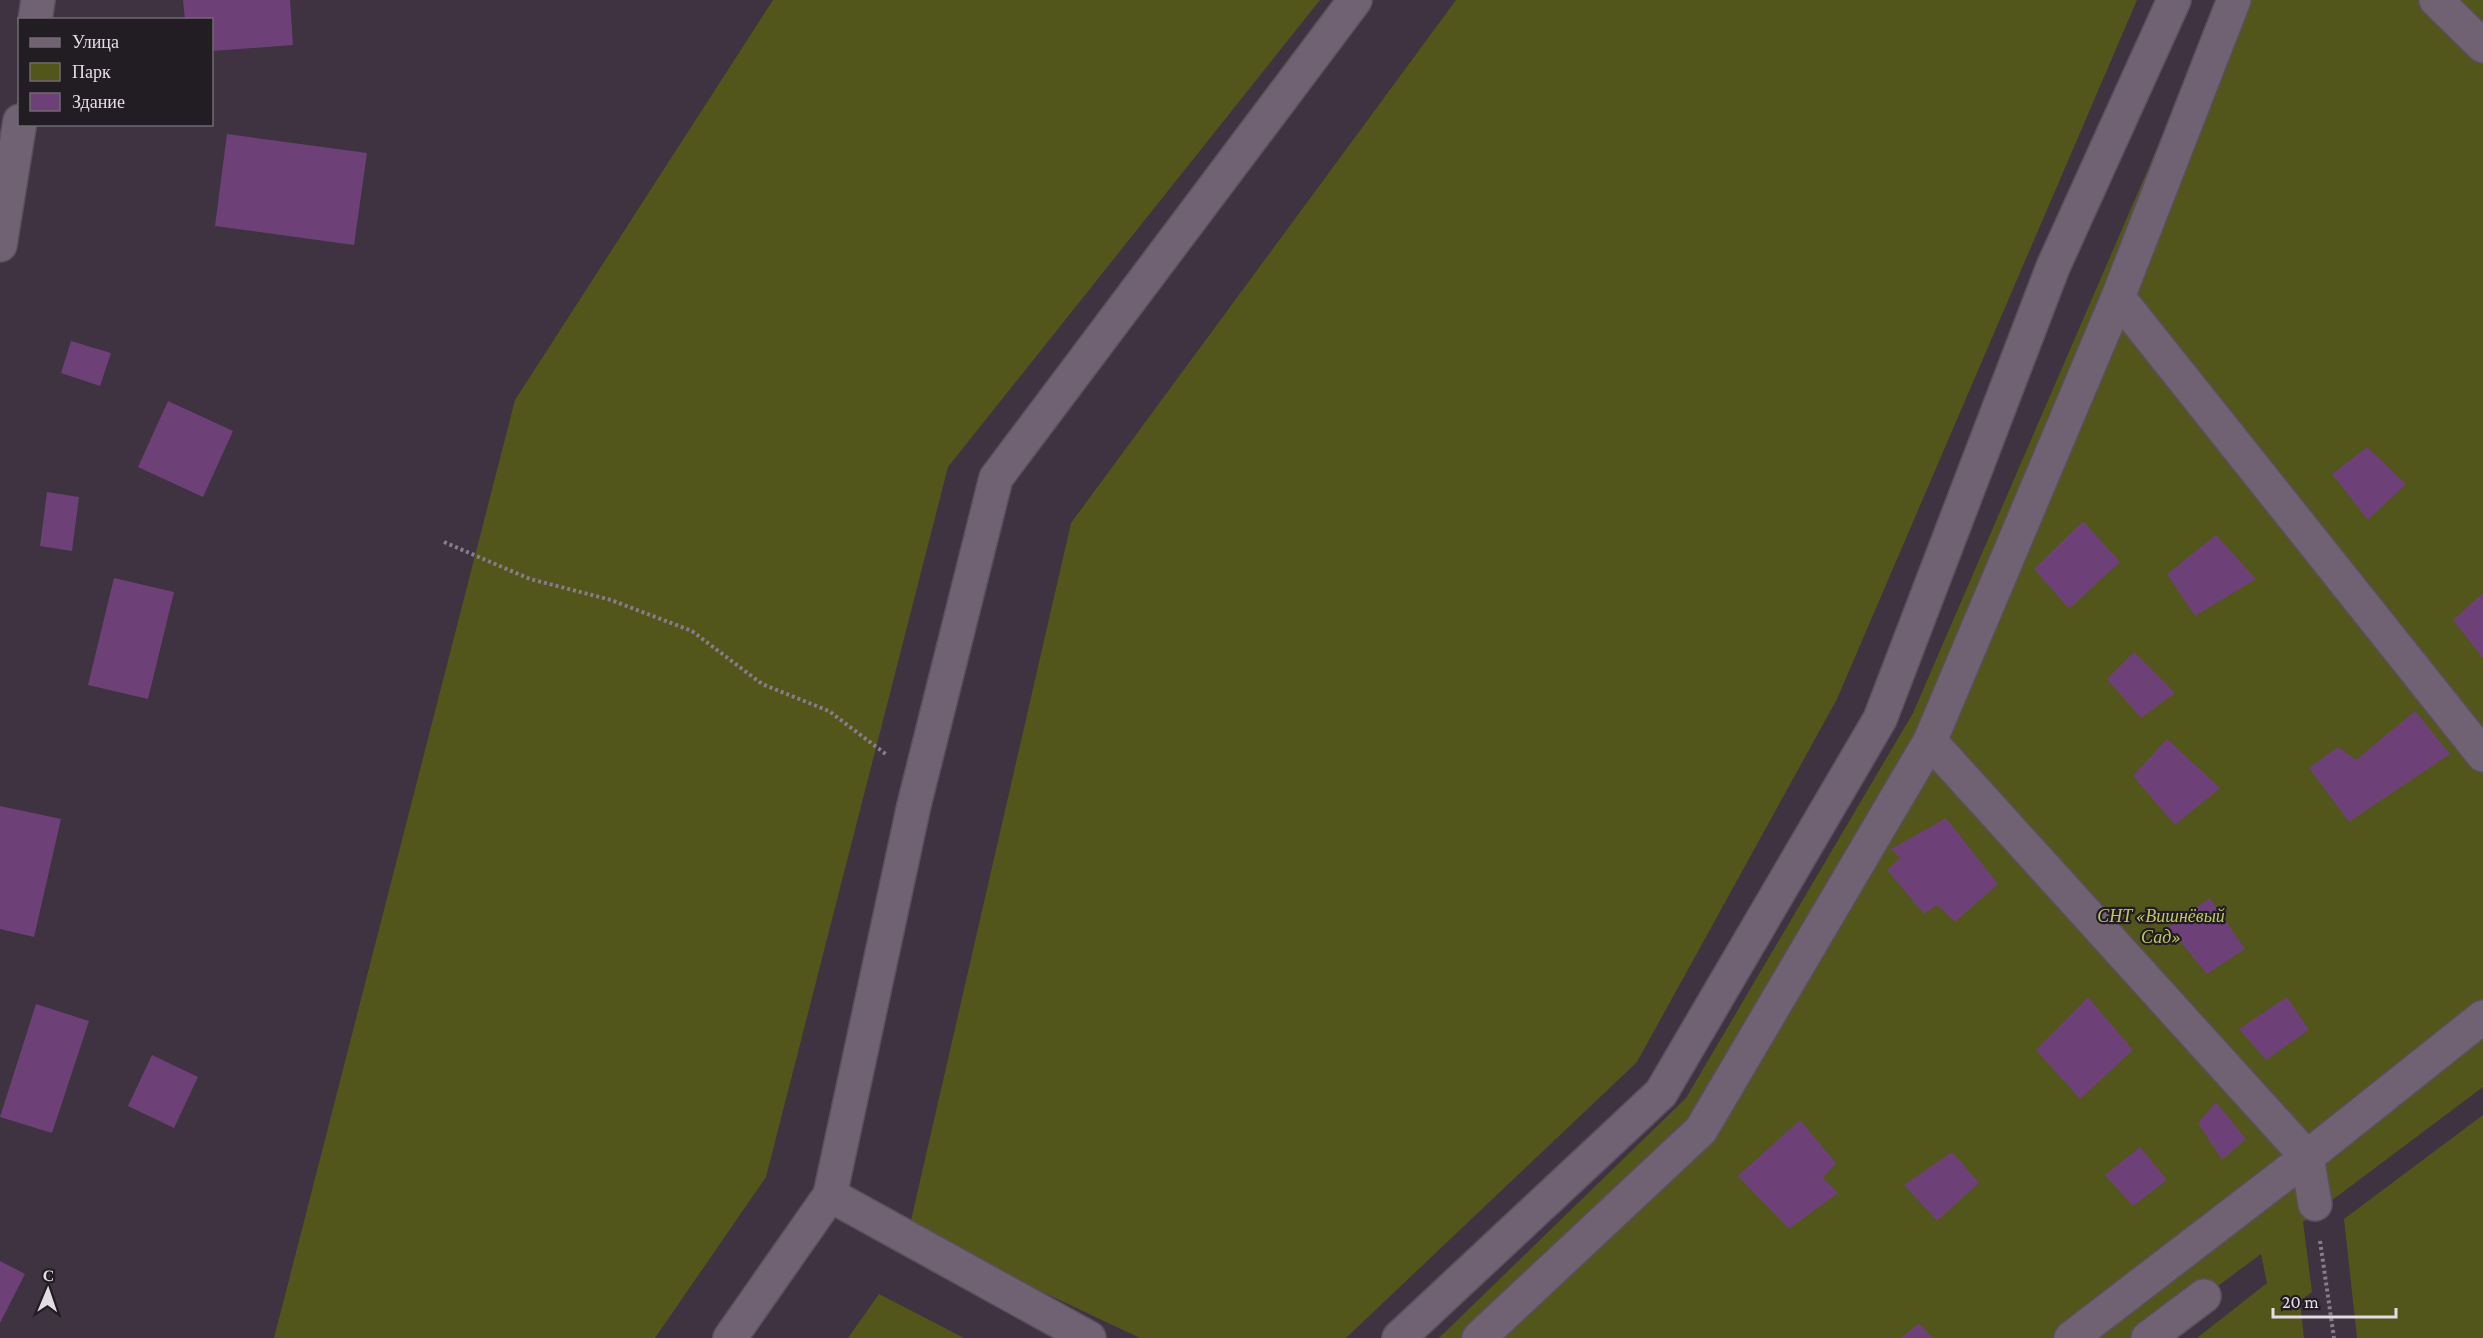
<svg xmlns="http://www.w3.org/2000/svg" width="2483" height="1338" viewBox="0 0 2483 1338" font-family="'Crimson Pro',serif">
  <style>
    .green { fill: #52561b }
    .building { fill: #6e4078 }
    .lines { fill: none; stroke-linecap: round; stroke-linejoin: round }
    .minor-casing { stroke: #5a505d; stroke-width: 36 }
    .path { stroke: #877c89; stroke-width: 4; stroke-dasharray: 3 3; stroke-linecap: butt }
    .minor { stroke: #706273; stroke-width: 33 }
    .labels { text-anchor: middle; dominant-baseline: central; stroke-width: 4.5; stroke-linejoin: round; paint-order: stroke }
    .park-label { font-size: 18px; font-style: italic; fill: #c1c85a; stroke: #221c23 }
  </style>
  <rect width="100%" height="100%" fill="#3f3241"/>
  <path class="green" d="M773,0H1320L948,467L766,1177L655,1338H274L515,400Z
    M1456,0H2137L1837,699L1637,1062L1346,1338H1140L909,1229L1071,523Z
    M2221,0H2483V1087L2303,1222L2312,1292L2300,1301L2304,1338H2197L2267,1283L2261,1254L2148,1338H1439L1686,1098L1913,713Z
    M2483,1115V1338H2357L2344,1219Z
    M879,1294L964,1338H848Z"/>
  <path class="building" d="M183,0H290L293,45L212,51V20H185Z
    M227,134L367,153L354,245L215,226Z
    M71,341L111,353L100,386L61,373Z
    M168,401L233,431L203,497L138,467Z
    M2367,447L2406,484L2368,520L2332,474Z
    M47,492L79,497L72,551L40,546Z
    M2083,521L2120,562L2069,609L2034,569Z
    M2216,535L2256,579L2195,616L2167,574Z
    M114,578L174,592L148,699L88,685Z
    M2483,593V658L2453,620Z
    M2134,652L2175,693L2141,718L2107,679Z
    M2415,711L2450,754L2349,822L2309,768L2338,747L2356,760Z
    M2167,739L2220,788L2175,825L2133,776Z
    M0,806L61,819L34,937L0,929Z
    M1946,818L1998,884L1955,922L1937,905L1924,914L1887,870L1900,858L1891,849Z
    M2210,898L2245,949L2207,974L2168,927Z
    M2088,997L2133,1050L2080,1099L2036,1050Z
    M2287,997L2309,1030L2266,1060L2239,1029Z
    M36,1004L89,1021L52,1133L0,1117Z
    M152,1055L198,1077L174,1128L128,1106Z
    M2216,1102L2246,1139L2222,1160L2198,1123Z
    M1800,1120L1836,1163L1823,1178L1838,1193L1789,1229L1738,1176Z
    M2140,1147L2167,1180L2133,1206L2105,1175Z
    M1952,1152L1979,1183L1937,1221L1904,1185Z
    M0,1261L25,1274L0,1323Z
    M1919,1323L1933,1338H1901Z"/>
  <g class="lines">
    <g class="minor-casing">
      <path id="minor" d="M2436,0L2483,46
        M35,20L38,0
        M0,245L20,121
        M2118,297L2483,755
        M830,1195L1089,1338
        M2315,1204L2307,1157L2483,1017
        M730,1338L830,1195L914,805L996,478L1355,0
        M1399,1338L1661,1093L1880,719L2053,267L2174,0
        M1479,1338L1701,1130L1930,741
        M2071,1338L2307,1157L1930,741L2118,297L2234,0
        M2148,1338L2204,1296"/>
    </g>
    <path class="path" d="M444,542L530,579L611,600L692,631L762,684L829,711L887,755
      M2320,1241L2334,1338"/>
    <use href="#minor" class="minor"/>
  </g>
  <g class="labels">
    <g class="park-label">
      <text x="2161" y="916">СНТ «Вишнёвый<tspan x="2161" dy="21">Сад»</tspan></text>
    </g>
  </g>
  <rect x="18" y="18" width="195" height="108" fill="#221c23" stroke="#706971" stroke-width="1.5"/>
  <rect x="30" y="38" width="30" height="9" fill="#706273" stroke="#706971" stroke-width="1.5"/>
  <text x="72" y="48" font-size="18" fill="#e4dce5">Улица</text>
  <rect x="30" y="63" width="30" height="18" fill="#52561b" stroke="#706971" stroke-width="1.5"/>
  <text x="72" y="78" font-size="18" fill="#e4dce5">Парк</text>
  <rect x="30" y="93" width="30" height="18" fill="#6e4078" stroke="#706971" stroke-width="1.5"/>
  <text x="72" y="108" font-size="18" fill="#e4dce5">Здание</text>
  <g transform="translate(48 1290) rotate(2)" stroke="#221c23" stroke-width="4.5" paint-order="stroke">
  <path d="M0-4.5L10 22L0 15L-10 22Z" fill="#e4dce5"/>
  <text y="-9" font-size="16" font-weight="bold" text-anchor="middle" fill="#e4dce5">С</text>
  </g>
  <path d="M2273 1308v9h123v-9" fill="none" stroke="#e4dce5" stroke-width="3"/>
  <text x="2282" y="1308" font-size="18" fill="#e4dce5" stroke="#221c23" stroke-width="4.5" paint-order="stroke">20 m</text>
</svg>
